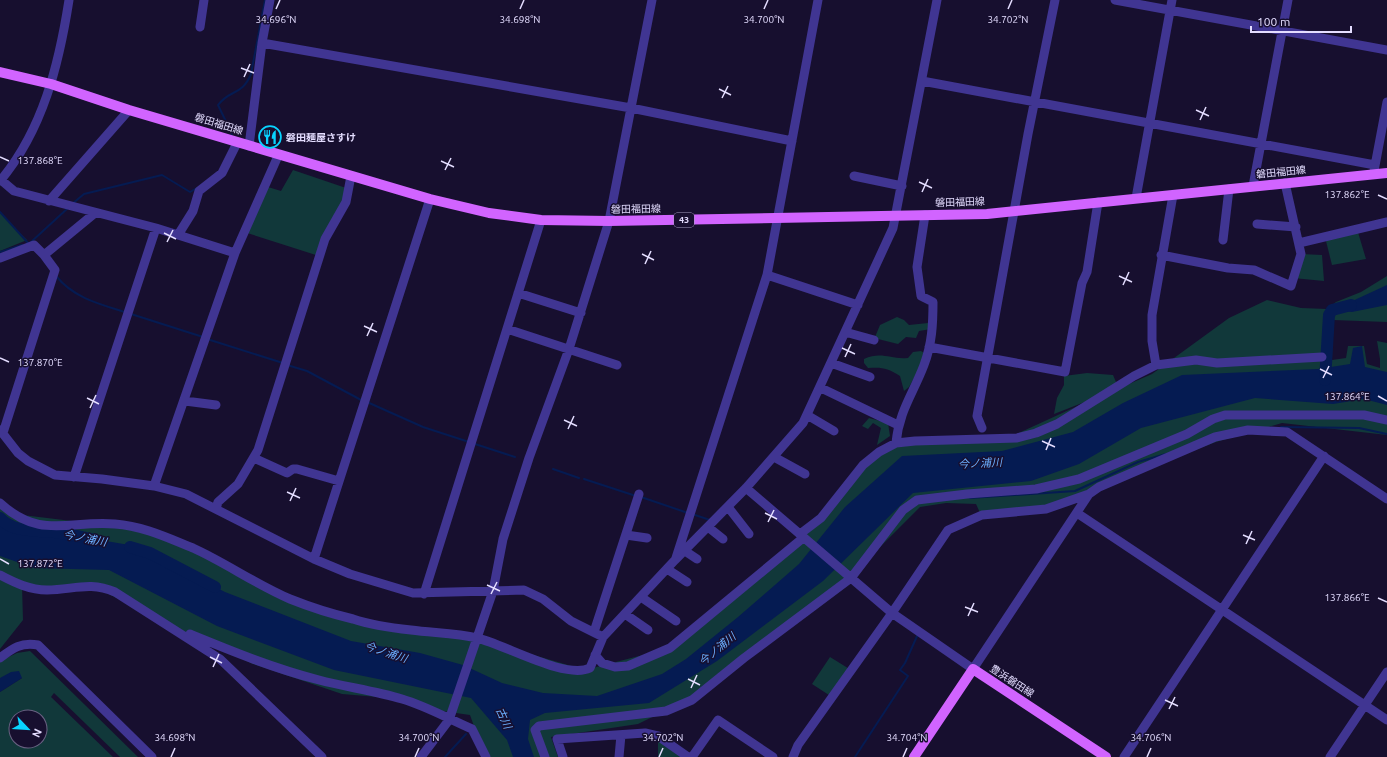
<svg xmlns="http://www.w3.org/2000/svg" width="1387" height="757" viewBox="0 0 1387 757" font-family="Ubuntu,'Noto Sans JP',sans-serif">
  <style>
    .green { fill: #11383a; fill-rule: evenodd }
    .water { fill: #051b52 }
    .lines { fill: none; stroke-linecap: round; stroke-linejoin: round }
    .stream { stroke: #051b52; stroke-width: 2 }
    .river { stroke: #051b52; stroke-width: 12 }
    .minor { stroke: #403592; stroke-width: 9 }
    .major { stroke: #d164ff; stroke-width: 10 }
    .ticks { fill: none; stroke: #e4ddff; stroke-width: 1.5 }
    .labels { text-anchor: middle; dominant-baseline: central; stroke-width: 3; stroke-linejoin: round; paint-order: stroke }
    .shield { fill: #170f2f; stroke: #a69fc1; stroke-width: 1 }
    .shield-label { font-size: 9px; font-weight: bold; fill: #e4ddff }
    .street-label { font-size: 10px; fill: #e4ddff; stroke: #170f2f }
    .poi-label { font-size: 10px; font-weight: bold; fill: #e4ddff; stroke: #170f2f; text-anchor: start }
    .water-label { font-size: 11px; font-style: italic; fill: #6bafff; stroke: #170f2f }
    .ticks-label { font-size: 10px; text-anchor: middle; fill: #e4ddff; stroke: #170f2f; stroke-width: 3; stroke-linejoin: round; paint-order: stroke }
  </style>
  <rect width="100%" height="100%" fill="#170f2f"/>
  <path class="green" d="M293,170L349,189L319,256L244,232L268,187L281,191Z
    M0,213L27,240L0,251Z
    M1357,229L1366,259L1332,265L1325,237Z
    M1301,254L1322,255L1324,281L1293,278Z
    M1387,276V322L1333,320L1332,360L1346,358L1348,346H1364L1367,364L1380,368V359L1377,341L1387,343V435L1282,423L1216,442L1087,491L1057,505L981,515L976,504L946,503L920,507L876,551L854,581L695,696L638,724L551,737L558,757H485L470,715L428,709L402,699L342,694L253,664L161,621L99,589L22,586L23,620L0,649V498L14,514L138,529L190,547L317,608L398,628L476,638L585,670L670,648L787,551L852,477L896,443L1008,438L1095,398L1054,414L1057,398L1064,385V376L1087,373L1113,375L1116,382L1106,394L1152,374L1229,318L1267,300L1301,308L1327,309L1336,302L1361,292Z
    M897,317L904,320L909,325L928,323L931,329L919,331L916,338L906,337L898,344L878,339L875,337L880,325Z
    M921,351L927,355L909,387L904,391L900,376C887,368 883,367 868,368L864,363V359C882,351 891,360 908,358L913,352Z
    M869,418L888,423L890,436L877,445L881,428L873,423L868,429L862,426Z
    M30,651L138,757H120L54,693L51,697L113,757H0V692L22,678H0V661L17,653ZM16,717H40V741H16Z
    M830,657L851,670L832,697L812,684Z
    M658,739L683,757H658Z"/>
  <path class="water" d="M1387,285V305L1352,312L1335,309Z
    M1362,346L1365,367L1387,372V405L1364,399L1333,404L1255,398L1141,428L1079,464L1031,481L913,493L823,581L717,661L649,703L545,713L530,720L528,739L534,757H513L507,740L471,698L334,670L217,626L109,570L34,568L0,556V518L6,524L23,529L54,532L135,546L225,592L351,641L420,653L463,665L502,683L543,693L597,696L662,674L686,659L738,617L799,564L845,507L902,456L1002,451L1073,432L1123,403L1182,375L1318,369L1350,364L1353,348Z
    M19,671L22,678L0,692V678L11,672Z"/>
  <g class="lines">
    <path class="stream" d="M232,134L218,105C230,89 242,96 251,74L265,0
      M72,204L84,194L162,175L190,192L197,188
      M0,212L29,244
      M31,242L68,208
      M0,252L22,245
      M56,276C74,298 99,304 125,312
      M131,314L203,337
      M207,339L283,363
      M287,365L307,371L363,401
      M367,402L423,427L469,442
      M1281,427L1359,428L1387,434
      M475,444L515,457
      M553,469L579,478
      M584,479L636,496
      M641,497L688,513
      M970,498L1075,491L1138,462L1166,454
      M692,514L710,520
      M445,757L466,734
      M855,757L908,676L900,670L905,663L918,634"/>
    <path class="river" d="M1325,380L1329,315L1332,310L1351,305
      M0,518C14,533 36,530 55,532C68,534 82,537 95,540
      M130,547L150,553L215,587"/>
    <path class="minor" d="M1115,0L1387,50
      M200,27L204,0
      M262,43L631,108L792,141
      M922,81L1375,165
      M249,146L262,43L270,0
      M1374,171L1387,102
      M854,176L902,186
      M1,180L14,191L156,228L235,253
      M0,181C43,130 59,64 69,0
      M1253,186L1288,0
      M1136,198L1172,0
      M49,201L129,110
      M1257,224L1296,227
      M178,235L193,211L199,191L222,173L237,143
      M1223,240L1229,189
      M1299,243L1387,222
      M1161,255L1228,268L1254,270L1291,286L1301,254L1285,183
      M0,258L34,245L44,255
      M767,275L858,305
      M518,293L581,313
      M507,329L617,365
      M845,332L874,340
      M929,347L1065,372L1082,283L1087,272L1098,202
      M831,363L870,377
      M1156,365L1152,341V315L1173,195
      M821,388L898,425
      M185,401L216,405
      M807,415L834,431
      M982,428L977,416L1028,134L1055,0
      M0,430L18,453L28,461L55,475L102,479L154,486L186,494L314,559L350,574L413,593L524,590L543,599L571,621L603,637L675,560L746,488L803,423L893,228L937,0
      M3,433L55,270L44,255L95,213
      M896,443C899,411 913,394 924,365C932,344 933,324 933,302L921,296L917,267L925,215
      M774,457L805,474
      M254,458L287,473L293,469H297L339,481
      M74,477L156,228
      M154,486L235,253L278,156
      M746,488L892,613L973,669L1089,494L1099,487L1215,437L1248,430L1287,432L1387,499
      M0,503C40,540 69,520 115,524C143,526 168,538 193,548C226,563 257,585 290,599C310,607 332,614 353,619C371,625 392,628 411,630C433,633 456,633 477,638C504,644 565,680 590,668L603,637
      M728,507L749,534
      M216,509L218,502L238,484L258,450L325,239L346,202L351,176
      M1077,513L1387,720
      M708,527L723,539
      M800,534L821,518L863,465L879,452L896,443L915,441L1017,438L1036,433L1057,424L1134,376L1156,365L1196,360L1217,363L1322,357
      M626,535L647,538
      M685,551L697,559
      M676,558L767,275L818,0
      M314,559L430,199
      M667,569L687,582
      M0,575C15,583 30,590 47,590C73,590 89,581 115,592L220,659L322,757
      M424,594L541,220
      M641,597L676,621
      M625,614L648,630
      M594,632L639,494
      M190,634C234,652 273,668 319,680C346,687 375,691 402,699C426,706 449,719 472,729L486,757
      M595,655L602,663L615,667L628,666L670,648L803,538
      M0,658C13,648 21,642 38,645L152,757
      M421,757L449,720L493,591L503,539L529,458L569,349L609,221L652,0
      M545,757L535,730L539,726L666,711L692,700L744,658L851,578L903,510L917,500L967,494L1036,489L1079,479L1187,434L1213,419L1225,415H1364L1387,420
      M563,757L557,739L645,733L658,736L688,757
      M619,757L621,735
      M692,757L718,720L773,757
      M793,757L798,745L892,613L948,530L982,515L1046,509L1089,494
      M1124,757L1324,456
      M1330,757L1387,672"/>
    <path class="major" d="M0,72L51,84L129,110L430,199L489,213L541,220L609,221L987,214L1387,173
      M914,757L973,669L1106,757"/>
  </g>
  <path class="ticks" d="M276,9L280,0M520,9L524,0M764,9L768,0M1008,9L1012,0M241,68L254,73M244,77L250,64M719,89L731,95M722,98L728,86M1196,110L1209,116M1200,120L1206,107M0,157L9,161M441,161L454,167M445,170L451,158M919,182L932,188M922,192L928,179M1378,195L1387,199M164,233L176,239M167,242L173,230M642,254L654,260M645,264L651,251M1119,276L1132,282M1123,285L1129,272M364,326L377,332M367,336L373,323M842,348L855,354M845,357L851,344M0,358L9,362M1320,369L1332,375M1323,378L1329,366M1378,396L1387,401M87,398L99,404M90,408L96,395M564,420L577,426M568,429L574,416M1042,441L1055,447M1046,450L1051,438M287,492L300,498M290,501L296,488M765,513L777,519M768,522L774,510M1243,535L1255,540M1246,544L1252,531M0,559L9,564M487,585L500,591M491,594L497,582M1378,598L1387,602M965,607L978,612M968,616L974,603M210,657L222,663M213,667L219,654M688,679L700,685M691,688L697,675M1165,700L1178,706M1169,709L1175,697M171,757L175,748M415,757L419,748M659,757L663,748M903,757L907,748M1147,757L1151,748"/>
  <defs>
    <g id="restaurant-ring" transform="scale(1.15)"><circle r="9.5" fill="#170f2f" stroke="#09d3ff" stroke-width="1.5"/><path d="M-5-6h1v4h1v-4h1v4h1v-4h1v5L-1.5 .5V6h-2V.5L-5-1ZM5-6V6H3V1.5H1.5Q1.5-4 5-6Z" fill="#09d3ff"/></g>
  </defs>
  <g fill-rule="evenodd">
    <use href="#restaurant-ring" x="270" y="137"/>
  </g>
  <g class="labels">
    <rect class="shield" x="674" y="213" width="20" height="14" rx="3"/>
    <g class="shield-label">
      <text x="684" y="220">43</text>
    </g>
    <g class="street-label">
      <text transform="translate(219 124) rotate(17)">磐田福田線</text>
      <text transform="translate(1281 172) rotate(-6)">磐田福田線</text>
      <text transform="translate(960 202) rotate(-2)">磐田福田線</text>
      <text transform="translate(636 209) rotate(-1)">磐田福田線</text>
      <text transform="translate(1012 681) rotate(33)">豊浜磐田線</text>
    </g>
    <g class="poi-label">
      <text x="286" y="137">磐田麺屋さすけ</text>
    </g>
    <g class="water-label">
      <text transform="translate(980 463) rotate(-3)">今ノ浦川</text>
      <text transform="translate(85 538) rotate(11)">今ノ浦川</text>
      <text transform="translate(717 649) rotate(-40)">今ノ浦川</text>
      <text transform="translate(386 652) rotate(18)">今ノ浦川</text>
      <text transform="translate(504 718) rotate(65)">古川</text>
    </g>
  </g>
  <g class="ticks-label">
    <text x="276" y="23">34.696°N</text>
    <text x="520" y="23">34.698°N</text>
    <text x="764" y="23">34.700°N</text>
    <text x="1008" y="23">34.702°N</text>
    <text x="40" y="164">137.868°E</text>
    <text x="1347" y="198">137.862°E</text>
    <text x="40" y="366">137.870°E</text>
    <text x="1347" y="400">137.864°E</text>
    <text x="40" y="567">137.872°E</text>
    <text x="1347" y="601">137.866°E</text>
    <text x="419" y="741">34.700°N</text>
    <text x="1151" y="741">34.706°N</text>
    <text x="175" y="741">34.698°N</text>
    <text x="663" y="741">34.702°N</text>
    <text x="907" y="741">34.704°N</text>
  </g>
  <g transform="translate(28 729) rotate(115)"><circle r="19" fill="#170f2f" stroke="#696182"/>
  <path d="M0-3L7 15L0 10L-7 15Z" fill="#09d3ff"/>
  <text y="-6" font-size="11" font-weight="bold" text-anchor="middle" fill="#e4ddff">N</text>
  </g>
  <path d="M1251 26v6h100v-6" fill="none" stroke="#e4ddff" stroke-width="2"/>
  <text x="1257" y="26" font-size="12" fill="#e4ddff" stroke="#170f2f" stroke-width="3" paint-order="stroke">100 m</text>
</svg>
